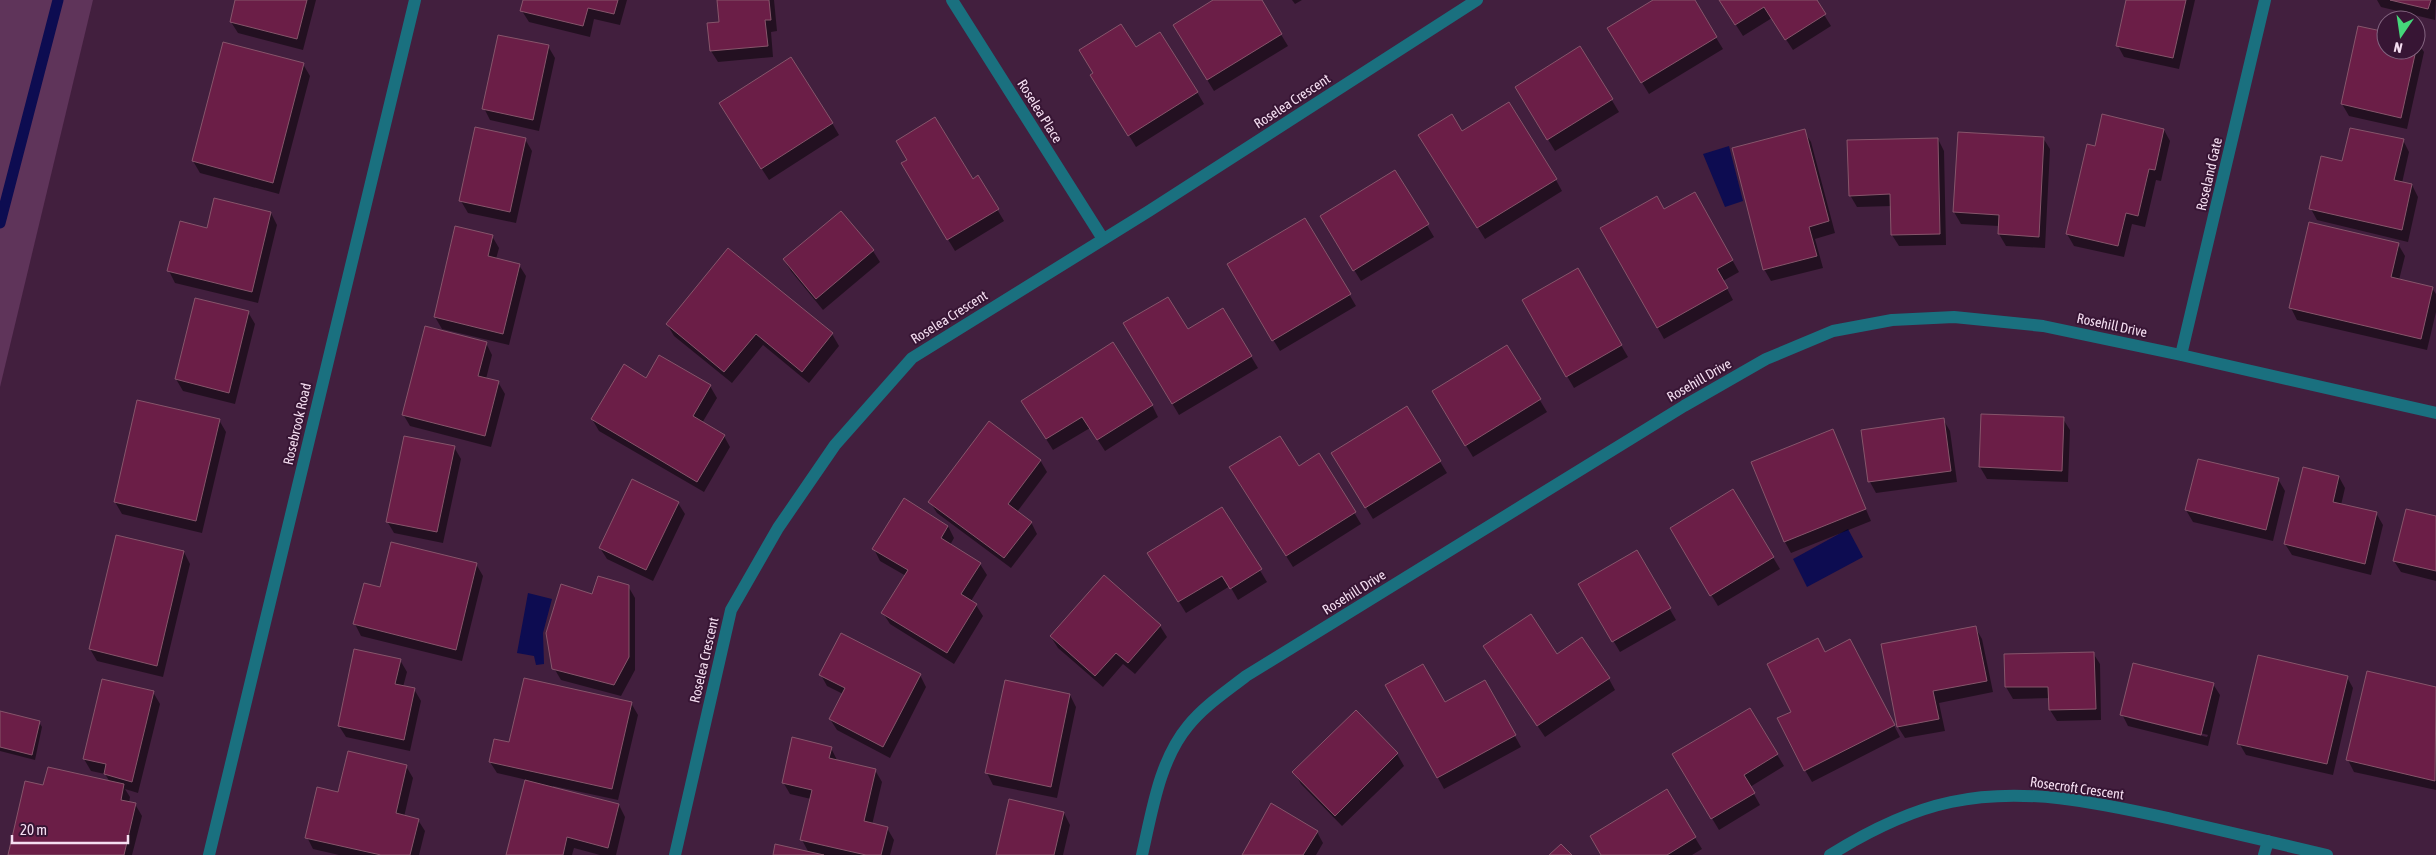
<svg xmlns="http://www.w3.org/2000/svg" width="2436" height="855" viewBox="0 0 2436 855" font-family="'Asap Condensed',sans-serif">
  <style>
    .green { fill: #5f345a }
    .water { fill: #0d0c51 }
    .shadow { fill: #0007; fill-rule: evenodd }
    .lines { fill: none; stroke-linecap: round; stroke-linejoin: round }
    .stream { stroke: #0d0c51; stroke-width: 11 }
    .building { fill: #6b1e47; stroke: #86556b }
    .minor { stroke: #1a707f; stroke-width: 12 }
    .labels { text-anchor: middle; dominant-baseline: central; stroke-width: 4; stroke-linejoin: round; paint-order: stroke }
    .street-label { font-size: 14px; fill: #f5def1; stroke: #371534 }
  </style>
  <rect width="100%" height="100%" fill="#421f3e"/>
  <path class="green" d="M0,0H93L0,387Z"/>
  <path class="water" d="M1729,146L1743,201L1725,207L1703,154Z
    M1848,529L1863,557L1807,587L1793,559Z
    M528,593L552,599L543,633L544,664L536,665L534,656L517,653Z"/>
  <path class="shadow" d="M237,0H316L303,50L238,33L231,22Z
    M524,0H627L620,25L594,19L590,37L529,22L522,11Z
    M718,0H774L777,31L771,32L773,57L718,62L711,51L720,23Z
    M1216,0H1260L1288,46L1214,91L1181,37Z
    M1292,0H1302L1295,4Z
    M1656,0H1693L1723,49L1649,94L1616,40Z
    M1720,0H1815L1831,26L1793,50L1772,18L1743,36Z
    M2128,0H2195L2179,69L2124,57L2118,46Z
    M2377,0H2436L2435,20L2381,7Z
    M2386,33V50H2416V40L2424,52L2407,129L2349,116L2342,104Z
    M548,46L555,58L539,131L490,120L484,108Z
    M1580,48L1619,112L1555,151L1523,98Z
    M303,64L310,76L279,194L200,173L193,161Z
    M1099,87L1197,92L1204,104L1136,147Z
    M727,115L832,123L839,135L769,180Z
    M2164,130L2170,141L2161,181L2156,180L2145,227L2132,224L2124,257L2074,246L2067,234L2096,148Z
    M1804,131L1811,142L1835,233L1815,239L1823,268L1771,281L1764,269Z
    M1462,133L1556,180L1562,191L1485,239L1427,146Z
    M2043,138L2050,149L2045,248L2006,246L1999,234V226L1961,224L1954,212Z
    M525,139L532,151L516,223L468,213L461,201Z
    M1938,139L1944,151L1946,245L1899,246L1892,235V206L1857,207L1850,195Z
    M2403,140L2409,152L2402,183L2412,185L2418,197L2408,242L2317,220L2311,209L2343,163Z
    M1395,171L1434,237L1361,281L1328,228Z
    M909,175L972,180L978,177L1004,221L955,251Z
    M1695,194L1739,272L1723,281L1733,300L1664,339L1602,228L1664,211Z
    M841,212L873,251L880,262L823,310L791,271L784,260Z
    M271,213L277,225L258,303L175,283L169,271L208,229Z
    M1305,219L1356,306L1280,351L1228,265Z
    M492,236L499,248L496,259L519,265L526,276L509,345L442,329L435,317Z
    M2398,244L2405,256L2399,280L2432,288L2436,294V312L2427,350L2297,320L2291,308Z
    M729,249L832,334L839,346L809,383L763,345L732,383L674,336L667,324Z
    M1577,270L1628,357L1574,388L1523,301Z
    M1223,310L1258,368L1179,415L1125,324L1187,331Z
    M248,312L255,324L235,404L183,391L176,379Z
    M486,343L492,355L486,379L498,382L505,394L491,447L410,426L403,414Z
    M1507,346L1547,412L1473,457L1433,391Z
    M646,379L710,386L717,398L702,423L724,436L730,447L704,492L599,431L592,419Z
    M138,401L219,420L226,432L202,533L122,514L115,502Z
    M1152,405L1158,417L1105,451L1090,428L1053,450L1029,412Z
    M1407,408L1447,473L1373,519L1340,465Z
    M1943,419L1950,431L1957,482L1876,493L1870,482L1862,431Z
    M2063,419L2070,430L2068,482L1987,479L1980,467Z
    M1832,431L1871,521L1791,553L1785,542Z
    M454,447L461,459L443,543L394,533L387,521Z
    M1319,455L1361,524L1293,567L1238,479L1299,468Z
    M1040,460L1047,472L1017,512L1031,522L1037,534L1011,568L937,513L930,502Z
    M2339,477L2345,488L2341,505L2376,513L2383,525L2371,575L2292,555L2285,544Z
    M2278,479L2285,491L2273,541L2193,522L2186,510Z
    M1733,491L1780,569L1718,606L1671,528Z
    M678,503L685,514L653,581L607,559L600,548Z
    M1222,508L1267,582L1238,600L1230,586L1186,613L1156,565Z
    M2436,518V581L2401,572L2394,561Z
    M948,526L954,538L950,545L980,564L987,575L971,601L976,605L983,616L954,664L890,624L883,613L906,576L880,561L874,549Z
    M184,552L190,564L163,677L97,661L90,649Z
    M1637,552L1676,620L1620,652L1580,585Z
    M476,564L483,576L462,661L361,636L355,624L381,588Z
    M628,586L635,598V670L621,696L561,680L554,668L593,596Z
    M1160,626L1167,637L1135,674L1123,664L1103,687L1058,648L1051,637Z
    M1975,627L1982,639L1993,692L1939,703L1945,731L1905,738L1898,727L1882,645Z
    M1484,647L1609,679L1615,690L1545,737Z
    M1857,652L1900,737L1812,782L1805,770L1793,712L1825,653Z
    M2093,653L2100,664L2101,720L2057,721L2050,710V698L2013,699L2006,687Z
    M400,660L407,672L403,687L414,689L421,701L410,751L346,737L339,726Z
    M2368,673L2436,689V790L2354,772L2348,760Z
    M821,675H920L926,687L890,758L837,730L830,719L843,694L827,686Z
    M2347,677L2353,688L2333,775L2246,755L2239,743Z
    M1485,682L1521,747L1444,789L1387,685L1444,703Z
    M2213,684L2220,695L2208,746L2128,726L2122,714ZM2129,715L2208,735L2207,737L2129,718Z
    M153,692L160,704L138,793L125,789L130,797L129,803L135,804L142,816L132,855H9L44,787L110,782L105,774L91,771L84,759Z
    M1070,695L1076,707L1057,798L993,785L987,773Z
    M631,703L638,715L618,800L553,786L552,788L619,805L625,817L616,855H600L574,848L572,855H507L527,780L497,773L490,762L510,744Z
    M1750,710L1784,766L1750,787L1760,805L1719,830L1674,755Z
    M1356,712L1397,754L1404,766L1342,826L1301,784L1294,772Z
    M0,713L39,722L42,727L35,760L0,751Z
    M831,748L838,762L875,770L882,782L872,825L887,828L894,840L890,855H774L809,853L802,840L811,799L790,794L783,782Z
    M406,766L413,778L404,817L418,820L425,831L419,855H339L313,849L307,837L339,793Z
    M1666,791L1702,849L1692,855H1602Z
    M1064,813L1070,825L1063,855H997Z
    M1317,832L1323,843L1316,855H1243Z"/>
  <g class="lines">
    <path class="stream" d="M0,223L58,0"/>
  </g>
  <path class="building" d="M235,0H307L297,39L230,22Z
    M523,0H618L614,14L588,8L583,26L520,11Z
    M717,0H769L771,20H765L768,46L710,51L707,23L719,22Z
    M1213,0H1262L1282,34L1207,80L1173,25Z
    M1653,0H1695L1717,37L1641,83L1607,28Z
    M1719,0H1817L1826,14L1785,40L1764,7L1735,25Z
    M2126,0H2186L2173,58L2116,46Z
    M2390,0H2431L2428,9Z
    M1121,24L1136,47L1160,32L1198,92L1128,136L1090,75L1093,73L1079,50Z
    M2358,26L2386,32V50H2416L2401,118L2341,104Z
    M498,35L549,45L533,120L482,109Z
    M223,42L304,63L273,183L192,161Z
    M1580,46L1613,99L1547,140L1515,87Z
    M791,57L833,123L761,169L719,103Z
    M1509,102L1557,179L1477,228L1418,135L1452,114L1462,131Z
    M2102,114L2164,129L2155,170L2149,169L2138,216L2126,213L2118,246L2066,234L2087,144L2095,146Z
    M935,117L973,179L978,175L999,209L947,240L901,163L907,160L896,141Z
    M475,127L526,138L510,212L459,201Z
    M2350,128L2404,139L2394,180L2412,184L2402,230L2309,209L2321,156L2342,161Z
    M1805,129L1829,221L1809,227L1817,256L1763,270L1732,148Z
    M1958,132L2044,137L2039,237L1998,234L1999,215L1953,212Z
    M1938,138L1940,234L1891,235L1890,194L1849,196L1847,140Z
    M1395,170L1429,224L1353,271L1320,216Z
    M1695,192L1733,260L1717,269L1728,288L1657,328L1600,228L1657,196L1664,209Z
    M214,198L271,212L252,292L167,271L180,221L207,228Z
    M841,211L874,250L816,299L783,259Z
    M1305,218L1351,294L1272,341L1227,264Z
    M2309,222L2399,243L2391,277L2433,287L2421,339L2289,308Z
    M455,226L493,235L488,256L520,264L503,334L434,317Z
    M728,248L833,333L802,372L756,334L724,372L666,324Z
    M1578,268L1622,345L1566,377L1522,300Z
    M1168,297L1188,329L1223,308L1252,356L1172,404L1123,323Z
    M195,298L249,311L229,393L175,379Z
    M425,326L487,342L478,376L499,381L485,436L402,415Z
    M1113,342L1153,405L1097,440L1082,417L1046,439L1021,401Z
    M1507,345L1541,399L1465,446L1432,391Z
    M659,355L711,385L693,416L725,435L697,482L591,419L624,364L646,378Z
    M137,400L220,419L196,521L114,502Z
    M1407,406L1441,461L1365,508L1331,453Z
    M1981,414L2064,417L2062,471L1979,467Z
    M1944,418L1951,471L1868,482L1861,430Z
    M989,421L1041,460L1008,504L1032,522L1004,558L928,502Z
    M1833,429L1866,509L1784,542L1751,462Z
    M404,436L455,446L437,532L386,522Z
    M1280,436L1299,466L1319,453L1356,512L1286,556L1229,467Z
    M2198,459L2279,478L2266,530L2185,510Z
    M2303,467L2339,476L2333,502L2377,512L2365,564L2284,544Z
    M632,479L679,502L646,570L599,548Z
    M1733,489L1774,557L1710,596L1670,528Z
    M904,498L948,526L941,538L981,563L961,594L977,604L947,653L881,613L908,570L872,549Z
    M1222,507L1262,569L1230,589L1222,576L1178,602L1147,553Z
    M2406,509L2436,516V571L2393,561Z
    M116,535L184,551L157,666L89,649Z
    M391,542L477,563L456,650L353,624L364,583L380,587Z
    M1637,550L1671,608L1612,642L1578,584Z
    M1104,575L1161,625L1128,663L1116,653L1095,676L1050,636Z
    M598,576L629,585V657L614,685L552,669L546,633L561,584L592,594Z
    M1531,614L1557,654L1582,637L1610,678L1537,726L1483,646Z
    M1976,626L1987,681L1933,691L1939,719L1897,727L1881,644Z
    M841,633L921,674L883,747L829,719L845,688L819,675Z
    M1818,638L1825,652L1850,639L1895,725L1804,771L1777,718L1791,712L1767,664Z
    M354,649L401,659L395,684L415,688L404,740L338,726Z
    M2094,652L2096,709L2049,710L2048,687H2005L2004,654Z
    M2258,655L2348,676L2327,764L2237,744Z
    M2133,663L2214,683L2201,735L2120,715Z
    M1423,664L1445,702L1485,680L1516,735L1437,778L1385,685Z
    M2367,671L2436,687L2435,781L2346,760Z
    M524,678L632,702L612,789L489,762L494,739L509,742Z
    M102,679L154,691L132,782L104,774L106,764L83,759Z
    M1005,680L1070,694L1051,787L985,773Z
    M1750,708L1778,754L1744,775L1755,793L1711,819L1672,754Z
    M1356,710L1398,753L1335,816L1292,772Z
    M0,711L40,721L32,755L0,747Z
    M792,737L832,747L829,758L876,769L864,821L888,827L881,855H866L800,840L812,790L782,783Z
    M348,751L407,765L396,813L419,819L410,855H381L305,838L317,787L338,792Z
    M48,767L124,784L121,800L136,803L124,855H8L25,781L43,785Z
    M525,780L619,804L608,848L567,837L563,855H506Z
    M1667,789L1696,837L1667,855H1601L1590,836Z
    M1009,799L1064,812L1054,855H996Z
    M1271,803L1318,831L1303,855H1242Z
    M775,844L824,855H773Z
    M1561,844L1572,855H1549Z"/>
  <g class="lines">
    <path class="minor" d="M952,0L1103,239
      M2181,355L2265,0
      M209,855L415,0
      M675,855L731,610L778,528L835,445L912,358L1149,211L1477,0
      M1142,855C1152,812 1159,761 1188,726C1204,706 1227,691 1246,676L1684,406L1766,359L1833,331L1892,320L1954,317L2043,326L2181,355L2436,413
      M1830,855C1867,832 1908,811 1951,802C2024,786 2099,803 2172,819C2223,831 2275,843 2327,855
      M2264,855L2268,841"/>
  </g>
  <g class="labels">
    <g class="street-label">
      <text transform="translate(1292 101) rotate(-33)">Roselea Crescent</text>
      <text transform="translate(1040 111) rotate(58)">Roselea Place</text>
      <text transform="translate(2209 174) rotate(-77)">Roseland Gate</text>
      <text transform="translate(949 317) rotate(-32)">Roselea Crescent</text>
      <text transform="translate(2112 325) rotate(12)">Rosehill Drive</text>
      <text transform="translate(1699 380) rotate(-30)">Rosehill Drive</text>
      <text transform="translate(297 424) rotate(-77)">Rosebrook Road</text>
      <text transform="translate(1354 592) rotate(-32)">Rosehill Drive</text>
      <text transform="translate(704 660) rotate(-77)">Roselea Crescent</text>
      <text transform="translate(2077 788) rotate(8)">Rosecroft Crescent</text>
    </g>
  </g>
  <g transform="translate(2401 35) rotate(193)"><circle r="24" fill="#371534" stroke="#836580"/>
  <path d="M0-4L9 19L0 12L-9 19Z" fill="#45d77a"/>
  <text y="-8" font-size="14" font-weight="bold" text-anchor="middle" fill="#f5def1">N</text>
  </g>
  <path d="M12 835v8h116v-8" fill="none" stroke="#f5def1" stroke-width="2.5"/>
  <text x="20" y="835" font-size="15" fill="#f5def1" stroke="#371534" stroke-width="4" paint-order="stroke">20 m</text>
</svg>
